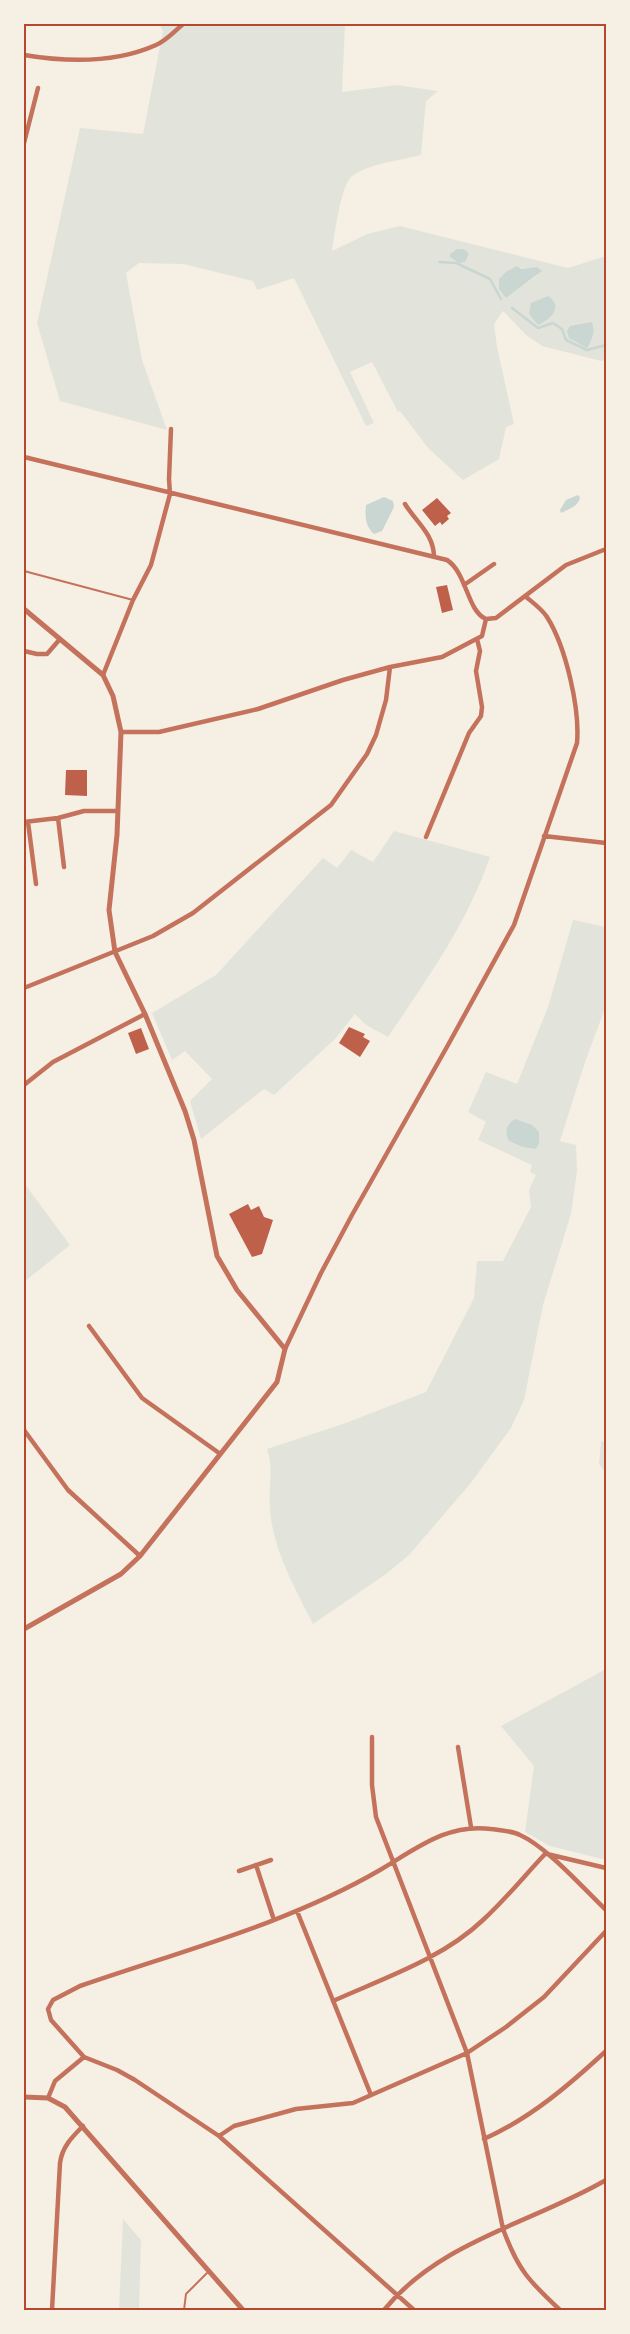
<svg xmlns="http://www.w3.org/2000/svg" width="630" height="2334" viewBox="0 0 630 2334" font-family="'DejaVu Sans',sans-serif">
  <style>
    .green { fill: #e2e4dc; fill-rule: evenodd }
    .water { fill: #c9d6d2 }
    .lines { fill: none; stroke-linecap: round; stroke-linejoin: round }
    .stream { stroke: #c9d6d2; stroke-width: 2.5 }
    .building { fill: #bf614a }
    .service { stroke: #c5725c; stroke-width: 2 }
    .minor { stroke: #c5725c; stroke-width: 4.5 }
    .tertiary { stroke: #c5725c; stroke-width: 5 }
    .neatline { fill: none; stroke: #b5482f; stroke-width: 2 }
  </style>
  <rect width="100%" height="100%" fill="#f6efe4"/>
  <path class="green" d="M159,24H345L342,92L397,85L438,91L426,101L421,155C399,161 369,163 351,177C341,186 334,237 332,251L367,234L400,226L568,268L606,256V360L601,361L542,346L526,335L503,311L494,324L497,347L514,424L506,427L499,459L463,480L428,448L400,411L398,412L372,362L350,372L374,423L366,426L294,278L257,290L253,281L183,264L139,263L126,273L142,360L167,430L60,401L37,323L80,128L143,134L163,31ZM517,266L538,275L505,298ZM592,322L594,327L591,342L578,326Z
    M394,831L490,857C467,924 427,979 388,1037L366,1025L355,1014L335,1039L274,1095L264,1089L201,1139L190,1101L212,1079L185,1051L172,1060L152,1013L216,975L323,858L337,868L351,850L373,862Z
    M573,920L606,927V1006L585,1062L560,1141L576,1145L577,1171L571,1214L543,1305L524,1400L511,1428L470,1484L409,1555L386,1574L313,1624C295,1588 273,1550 270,1510C268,1489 274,1468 267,1449L343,1424L426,1392L474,1298L477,1261H503L531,1207L529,1190L536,1175L530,1172L532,1165L478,1140L486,1122L468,1112L486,1072L517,1084L548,1007Z
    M24,1183L70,1245L24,1282Z
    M601,1441L606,1442V1473L599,1464Z
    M606,1669V1860L550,1846L525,1832L534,1766L501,1726Z
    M123,2219L141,2240L139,2310H119Z"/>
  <path class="water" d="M457,249H464L469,254L465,262L459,263L450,257V254Z
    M517,266L522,269L537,267L542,271L506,298L499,289V279L506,272Z
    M548,296C564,307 551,319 538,325L529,314L531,303Z
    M592,322C596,331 592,340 587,348L569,338L567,331L570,326Z
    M578,495L580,497C579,506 569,509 561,513L560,510L566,500Z
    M384,497L393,501L394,507L382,531L374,534C365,526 365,516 366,505Z
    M515,1119L532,1125L539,1132V1143L536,1149L523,1147L509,1141C504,1132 507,1124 515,1119Z"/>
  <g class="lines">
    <path class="stream" d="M439,262L456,263L490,279L501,299
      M512,308L538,328L553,323L562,329L566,340L587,350L606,345"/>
  </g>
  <path class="building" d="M437,498L451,513L447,516L449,519L442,525L440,522L435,526L422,510Z
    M447,585L453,610L442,613L436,587Z
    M66,770H87V796L65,795Z
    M349,1027L365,1034L363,1037L370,1041L360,1057L339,1043Z
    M141,1028L149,1049L136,1054L128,1033Z
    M248,1204L251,1210L259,1206L264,1217L273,1220L262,1254L252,1257L229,1214Z"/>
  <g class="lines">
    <path class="service" d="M24,571L133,600
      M184,2310L186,2294L207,2273"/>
    <path class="minor" d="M24,55C66,62 116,63 156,45C166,41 175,31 183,24
      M24,143L38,88
      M24,457L447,560C467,573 467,611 486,619
      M405,504C416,522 434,534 434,557
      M464,585L494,564
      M486,619L496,618L566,565L606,549
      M24,651L37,654H47L60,639
      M103,675L133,600L151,565L170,494L169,479L171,429
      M121,732H159L258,709L343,680L390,667L442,657L482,636L486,619
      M58,818L64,867
      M24,822L58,818L84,811H117
      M28,822L36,884
      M544,836L606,843
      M426,837L469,733L481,716L482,707L476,671L480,651L477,639
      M24,988L153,936L193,913L331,805L367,754L376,735L386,700L390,667
      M24,1085L53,1062L145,1014
      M89,1326L142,1398L219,1453
      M285,1349L321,1273L352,1215L448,1045L514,925L577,743C580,709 566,647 547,617C542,609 532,602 525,596
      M24,1430L68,1490L140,1556
      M372,1737V1785L376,1817L467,2053L503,2229C518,2270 529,2281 560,2310
      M458,1747L471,1827
      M547,1854L606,1868
      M256,1865L274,1920
      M239,1871L271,1860
      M297,1911L371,2095
      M333,2001C384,1978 442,1959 483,1920C506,1899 525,1875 546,1853
      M48,2098L55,2081L84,2057
      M219,2136L234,2126L296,2109L353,2103L467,2053L506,2027L544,1997L606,1931
      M484,2139C531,2118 569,2085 606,2051
      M52,2310L60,2163C62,2147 72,2137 83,2126
      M384,2310C440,2241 532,2223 606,2180
      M414,2310L219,2136L135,2080L117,2070L84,2057L51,2020L48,2009L53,2000L80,1986C181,1951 287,1924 380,1870C416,1849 447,1823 491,1829C500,1830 512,1831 520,1835C547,1847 584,1889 606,1910"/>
    <path class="tertiary" d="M24,609L103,675L113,696L121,732L117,835L109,910L115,952L145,1014L185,1111L194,1140L217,1256L237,1290L285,1349L277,1382L140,1556L121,1574L24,1629
      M24,2097L48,2098L65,2107L243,2310"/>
  </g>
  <rect width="630" height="2334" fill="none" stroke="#f6efe4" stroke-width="50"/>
  <rect x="25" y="25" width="580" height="2284" class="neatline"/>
</svg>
